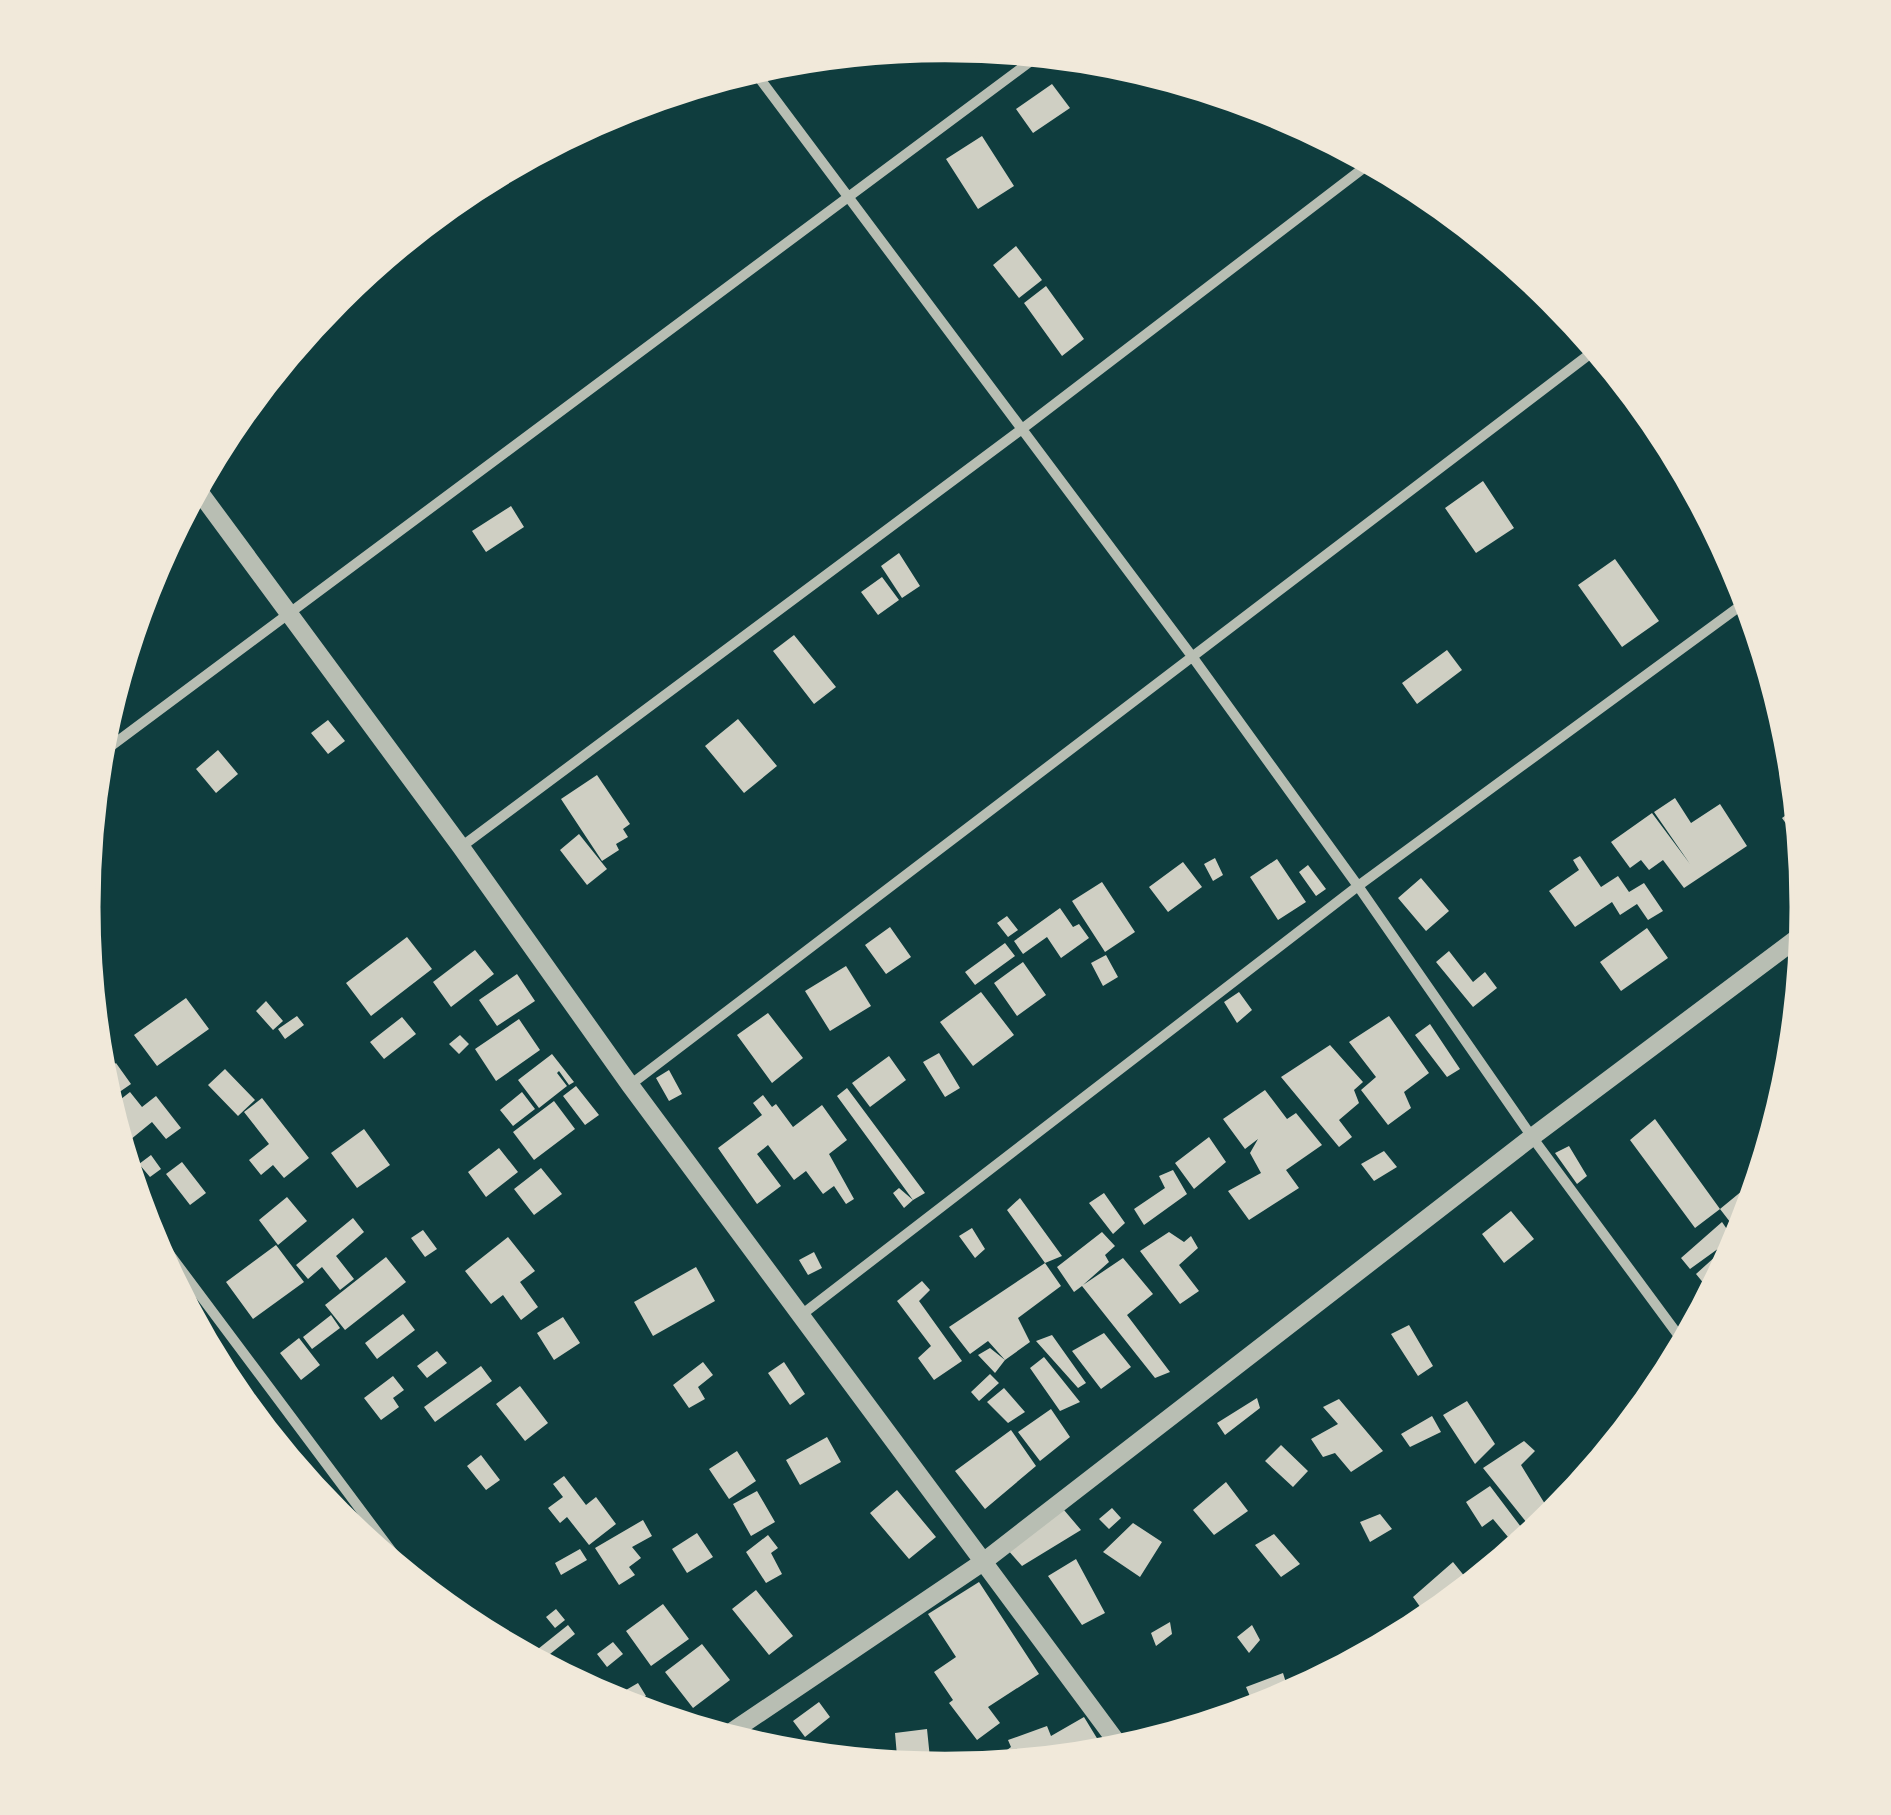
<svg xmlns="http://www.w3.org/2000/svg" width="1891" height="1815" viewBox="0 0 1891 1815" font-family="'Fira Sans',sans-serif">
  <style>
    .building { fill: #cfcfc3 }
    .lines { fill: none; stroke-linecap: round; stroke-linejoin: round }
    .minor { stroke: #b8beb3; stroke-width: 10 }
    .tertiary { stroke: #b8beb3; stroke-width: 18 }
    .rim { fill: none; stroke: #f1e9da; stroke-width: 5 }
  </style>
  <rect width="100%" height="100%" fill="#0f3d3e"/>
  <path class="building" d="M1052,84L1070,108L1033,133L1016,109Z
    M982,136L1014,186L978,209L946,159Z
    M1016,246L1042,280L1019,298L993,265Z
    M1046,286L1084,339L1062,356L1024,303Z
    M1483,481L1514,528L1476,553L1445,508Z
    M511,506L524,527L486,552L472,531Z
    M899,553L920,586L902,598L881,566Z
    M1615,559L1659,621L1622,647L1578,585Z
    M882,577L899,600L878,615L861,592Z
    M794,635L836,687L814,704L773,651Z
    M1447,650L1462,670L1417,704L1402,683Z
    M738,719L777,766L744,793L705,746Z
    M328,720L345,741L328,754L311,733Z
    M218,750L238,774L216,793L196,769Z
    M597,775L630,824L623,829L628,837L616,844L619,850L602,861L561,799Z
    M1675,798L1691,823L1720,804L1747,846L1684,888L1663,860L1649,870L1641,860L1630,868L1611,842L1652,813L1690,864L1654,812Z
    M1800,805L1803,834L1797,839L1782,818Z
    M579,834L607,869L587,885L560,850Z
    M1580,856L1601,887L1618,876L1629,892L1644,883L1663,911L1648,920L1637,904L1620,915L1612,902L1575,927L1549,891L1579,870L1573,860Z
    M1215,858L1223,875L1213,881L1204,864Z
    M1277,859L1306,902L1278,920L1250,877Z
    M1183,862L1202,887L1168,912L1149,887Z
    M1308,865L1326,889L1316,896L1299,872Z
    M1421,878L1449,911L1426,931L1398,898Z
    M1102,882L1135,932L1105,952L1072,901Z
    M1060,908L1073,927L1079,924L1089,938L1061,958L1047,937L1023,954L1014,941Z
    M1007,916L1018,930L1008,937L997,923Z
    M890,927L911,957L886,974L865,945Z
    M1647,928L1668,958L1621,991L1600,962Z
    M407,937L432,969L371,1016L346,983Z
    M1005,943L1015,956L975,985L965,972Z
    M475,950L494,974L451,1007L433,982Z
    M1449,951L1473,982L1485,972L1497,988L1473,1007L1436,962Z
    M1106,955L1118,977L1103,986L1091,963Z
    M1023,962L1046,995L1017,1016L994,983Z
    M846,966L871,1006L830,1031L805,991Z
    M517,974L535,1001L497,1026L479,1000Z
    M981,992L1014,1035L973,1066L940,1022Z
    M1239,992L1252,1010L1237,1023L1224,1002Z
    M186,998L209,1029L157,1066L134,1035Z
    M266,1001L283,1021L273,1030L256,1011Z
    M768,1013L803,1058L772,1083L737,1035Z
    M297,1016L304,1025L285,1039L278,1029Z
    M1389,1016L1429,1073L1404,1092L1411,1108L1388,1125L1361,1090L1376,1077L1349,1042Z
    M402,1017L416,1034L384,1059L370,1042Z
    M519,1019L540,1050L496,1081L475,1049Z
    M1430,1024L1460,1069L1447,1077L1415,1035Z
    M460,1035L469,1044L459,1054L449,1044Z
    M1330,1045L1363,1082L1354,1090L1359,1103L1339,1120L1352,1137L1339,1147L1281,1077Z
    M939,1053L960,1088L945,1097L923,1062Z
    M552,1054L574,1082L569,1085L559,1071L557,1073L567,1086L539,1108L518,1080Z
    M889,1056L906,1080L870,1107L852,1083Z
    M116,1063L131,1084L105,1102L97,1077Z
    M225,1069L255,1100L238,1116L208,1085Z
    M669,1070L682,1094L669,1101L656,1078Z
    M576,1086L599,1115L585,1125L563,1096Z
    M847,1088L925,1193L913,1200L837,1096Z
    M1265,1090L1287,1119L1296,1113L1322,1145L1286,1170L1299,1188L1249,1220L1228,1191L1261,1173L1250,1153L1258,1139L1245,1149L1223,1119Z
    M130,1092L142,1107L156,1096L181,1128L166,1139L152,1122L130,1140L107,1110Z
    M522,1092L535,1109L513,1126L500,1110Z
    M763,1095L772,1107L776,1104L793,1127L822,1105L847,1140L829,1154L854,1199L846,1204L834,1186L823,1194L806,1171L794,1180L768,1145L757,1154L781,1186L757,1204L718,1148L762,1115L753,1103Z
    M262,1098L309,1158L284,1178L273,1165L261,1175L249,1160L269,1144L244,1112Z
    M554,1101L575,1129L534,1160L513,1132Z
    M1655,1119L1720,1209L1695,1228L1630,1140Z
    M364,1129L390,1165L357,1188L331,1153Z
    M1209,1137L1226,1162L1194,1189L1175,1163Z
    M1569,1146L1587,1176L1577,1184L1555,1153Z
    M499,1148L518,1172L486,1197L468,1172Z
    M1384,1151L1397,1167L1374,1181L1361,1164Z
    M151,1155L161,1169L150,1177L139,1164Z
    M182,1162L206,1193L190,1205L166,1174Z
    M541,1168L562,1194L534,1215L514,1189Z
    M1173,1170L1187,1194L1144,1225L1134,1209L1165,1188L1159,1176Z
    M1765,1172L1744,1239V1240L1720,1209Z
    M899,1188L913,1200L904,1208L893,1193Z
    M1104,1193L1125,1223L1113,1234L1089,1203Z
    M287,1197L307,1221L278,1245L259,1220Z
    M1020,1198L1062,1256L1045,1263L1007,1210Z
    M1511,1211L1534,1239L1504,1263L1482,1234Z
    M353,1218L364,1232L336,1256L354,1279L340,1290L322,1267L308,1279L296,1265Z
    M1722,1222L1733,1238L1690,1269L1681,1258Z
    M972,1228L985,1249L975,1258L959,1236Z
    M423,1230L437,1249L425,1257L411,1238Z
    M1102,1232L1115,1246L1105,1255L1109,1262L1083,1285L1123,1258L1153,1294L1127,1315L1170,1372L1155,1378L1082,1286L1074,1292L1057,1267Z
    M1169,1232L1184,1242L1191,1236L1198,1248L1179,1265L1199,1291L1180,1304L1140,1251Z
    M508,1237L535,1271L520,1282L538,1307L521,1320L503,1295L491,1304L465,1271Z
    M276,1245L304,1282L253,1319L226,1282Z
    M1727,1246L1736,1255L1714,1296L1696,1274Z
    M814,1252L822,1268L808,1275L799,1260Z
    M386,1257L406,1282L345,1330L325,1305Z
    M1045,1263L1061,1286L1018,1318L1030,1342L1005,1360L988,1341L970,1354L949,1327Z
    M696,1267L715,1301L653,1336L634,1302Z
    M922,1281L930,1290L919,1301L962,1361L934,1380L918,1358L931,1346L897,1301Z
    M403,1314L415,1330L377,1359L365,1343Z
    M331,1315L340,1328L312,1349L303,1337Z
    M563,1317L580,1343L554,1360L537,1333Z
    M1409,1325L1433,1366L1418,1376L1391,1334Z
    M1104,1333L1131,1367L1101,1389L1072,1351Z
    M1052,1335L1086,1383L1078,1388L1036,1341Z
    M299,1338L320,1365L301,1380L280,1353Z
    M990,1348L1005,1360L995,1373L978,1355Z
    M437,1351L447,1363L427,1378L417,1366Z
    M1044,1357L1080,1402L1060,1411L1030,1368Z
    M703,1362L713,1375L698,1387L705,1399L689,1408L673,1385Z
    M784,1362L805,1394L790,1405L768,1373Z
    M481,1366L492,1381L435,1422L424,1407Z
    M990,1374L999,1383L979,1401L971,1392Z
    M393,1376L404,1390L393,1398L399,1407L381,1420L364,1398Z
    M520,1386L548,1423L525,1441L496,1404Z
    M1004,1388L1025,1412L1008,1423L987,1402Z
    M1257,1398L1260,1408L1225,1435L1217,1423Z
    M1339,1399L1383,1451L1351,1472L1335,1453L1323,1457L1311,1439L1338,1424L1323,1407Z
    M1467,1401L1495,1444L1475,1464L1443,1415Z
    M1051,1409L1070,1437L1040,1461L1018,1432Z
    M1432,1416L1441,1432L1410,1447L1401,1434Z
    M1011,1430L1036,1466L985,1509L955,1471Z
    M827,1437L841,1462L800,1485L786,1460Z
    M1524,1441L1535,1451L1521,1465L1545,1504L1527,1523L1483,1468Z
    M1281,1445L1308,1471L1293,1487L1265,1461Z
    M737,1451L756,1481L729,1499L709,1469Z
    M481,1455L500,1480L486,1490L467,1466Z
    M564,1476L586,1505L596,1497L616,1524L589,1545L567,1517L560,1523L548,1508L563,1497L553,1484Z
    M1226,1482L1248,1511L1214,1535L1193,1510Z
    M1490,1486L1521,1527L1508,1537L1493,1519L1482,1527L1466,1502Z
    M897,1490L936,1537L909,1559L870,1513Z
    M757,1491L775,1522L751,1536L733,1504Z
    M1112,1508L1121,1518L1109,1529L1099,1519Z
    M1064,1510L1081,1530L1022,1566L1007,1549Z
    M1380,1514L1392,1529L1370,1542L1360,1522Z
    M643,1520L652,1536L632,1547L641,1558L629,1567L635,1575L619,1585L595,1548Z
    M1133,1523L1162,1542L1140,1577L1103,1552Z
    M697,1533L713,1557L687,1573L672,1549Z
    M1274,1534L1300,1564L1281,1577L1255,1545Z
    M768,1535L778,1548L771,1553L782,1574L766,1583L746,1552Z
    M580,1549L587,1560L561,1575L555,1563Z
    M1076,1559L1105,1613L1082,1625L1048,1576Z
    M1453,1562L1474,1588L1431,1622L1413,1597Z
    M979,1582L1039,1674L988,1707L1000,1723L977,1740L949,1703L953,1700L934,1672L956,1657L928,1614Z
    M756,1590L793,1636L769,1655L732,1609Z
    M663,1604L689,1639L651,1666L626,1631Z
    M556,1609L565,1620L555,1628L546,1617Z
    M1413,1612L1426,1627L1411,1635L1400,1620Z
    M1170,1622L1172,1634L1156,1646L1151,1633Z
    M568,1625L575,1634L540,1662L533,1653Z
    M1252,1625L1260,1640L1249,1653L1237,1637Z
    M1384,1639L1390,1646L1366,1659L1363,1652Z
    M613,1642L623,1654L607,1667L597,1654Z
    M702,1644L730,1680L693,1708L665,1672Z
    M1283,1673L1291,1699L1257,1713L1246,1687Z
    M638,1683L646,1696L634,1704L626,1690Z
    M819,1702L830,1717L805,1737L793,1721Z
    M1084,1717L1106,1753L1099,1757L1007,1766L999,1756L1011,1747L1008,1740L1047,1726L1051,1736Z
    M927,1729L931,1768H898L895,1733Z"/>
  <g class="lines">
    <path class="minor" d="M751,67L1194,659L1358,886L1532,1137L1687,1347
      M95,758L1043,52
      M461,847L1022,429L1374,160
      M630,1085L1599,347
      M138,1212L422,1592
      M800,1316L1358,886L1751,598"/>
    <path class="tertiary" d="M195,486L461,847L630,1085L1125,1753
      M721,1739L983,1562L1532,1137L1808,930"/>
  </g>
  <path d="M0 0H1891V1815H0ZM98 907a847 847 0 1 1 1694 0a847 847 0 1 1-1694 0Z" fill="#f1e9da" fill-rule="evenodd"/>
  <path class="rim" d="M98 907a847 847 0 1 1 1694 0a847 847 0 1 1-1694 0Z"/>
</svg>
